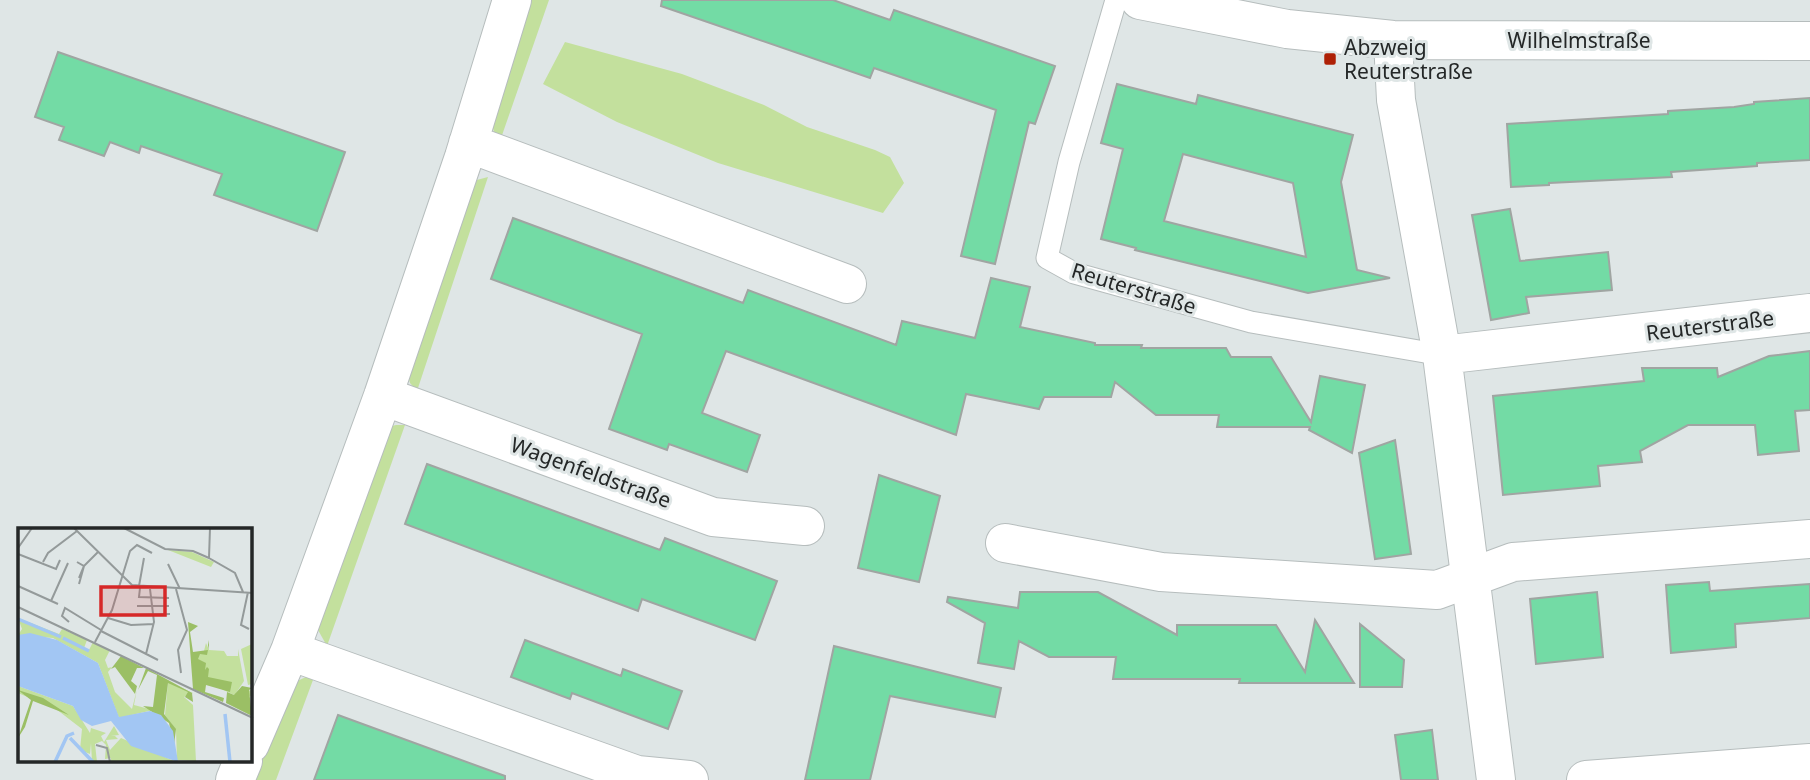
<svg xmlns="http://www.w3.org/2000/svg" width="1810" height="780" viewBox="0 0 1810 780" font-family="'Noto Sans',sans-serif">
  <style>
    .green { fill: #c3e09d }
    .building { fill: #73dba5; stroke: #a0a5a2; stroke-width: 2; fill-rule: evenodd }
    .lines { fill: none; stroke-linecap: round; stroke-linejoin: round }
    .service-casing { stroke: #b6bdbd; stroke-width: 23 }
    .minor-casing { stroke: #b6bdbd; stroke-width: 40 }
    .service { stroke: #fff; stroke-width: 21 }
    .minor { stroke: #fff; stroke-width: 38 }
    .poi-dot { fill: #ae2006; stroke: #dfe6e6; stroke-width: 2.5 }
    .labels { text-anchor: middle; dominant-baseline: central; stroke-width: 6; stroke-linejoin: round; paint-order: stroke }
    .street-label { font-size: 21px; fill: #242727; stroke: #dfe6e6 }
    .poi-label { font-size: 21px; fill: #242727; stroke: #dfe6e6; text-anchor: start }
    .inset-river { fill: none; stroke: #a2c6f3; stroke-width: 3.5 }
    .inset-road { fill: none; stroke: #949a9a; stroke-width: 2 }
    .view { fill: #d62828; fill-opacity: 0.15; stroke: #d62828; stroke-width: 3.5 }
    .inset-edge { fill: none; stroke: #242727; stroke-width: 3.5 }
  </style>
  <rect width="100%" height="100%" fill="#dfe6e6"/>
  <path class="green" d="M529,0H549L500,141L495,135L492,125Z
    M565,42L682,74L764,105L807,127L875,150L890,157L904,183L883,213L718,163L617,122L543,84Z
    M488,177L417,391L410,383L407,371L473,181Z
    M396,425H405L327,646L318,630L392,426Z
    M306,677L313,680L276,780H251L293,683Z"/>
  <path class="building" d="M662,0H833L890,20L894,10L1055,66L1035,124L1029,122L995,264L961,256L996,110L874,68L870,78L661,6Z
    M58,52L345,152L317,231L214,195L222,174L141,146L139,153L110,142L104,156L59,140L64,127L35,117Z
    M1117,84L1196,104L1198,95L1353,135L1341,182L1357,270L1390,278L1308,293L1135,250L1136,248L1101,239L1123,149L1101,143ZM1183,154L1293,183L1306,257L1164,221Z
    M1810,98V160L1757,163V166L1671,172L1672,177L1549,183V185L1511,187L1507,124L1668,114V111L1734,107L1754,104V102Z
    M1510,209L1520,261L1608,252L1612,290L1526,297L1529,313L1491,320L1472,215Z
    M513,218L743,303L748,290L896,345L902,321L975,338L991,278L1030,287L1020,327L1095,343V345H1142L1141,348H1226L1231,357H1271L1311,422L1320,376L1365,385L1352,453L1309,430L1310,427H1217L1219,415H1156L1115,382L1111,397H1044L1039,409L966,394L956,435L726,351L702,413L760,435L747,472L669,444L667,450L609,429L642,334L491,279Z
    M1810,351V410L1795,411L1799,451L1758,455L1755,425H1688L1640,451L1642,462L1598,466L1600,486L1503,495L1493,396L1644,381L1642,368H1717L1718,377L1769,356Z
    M1395,440L1411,554L1375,559L1359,453Z
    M427,464L660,550L665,538L777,581L755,640L642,599L638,611L405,524Z
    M879,475L940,496L919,582L858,568Z
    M1709,582L1710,591L1810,584V618L1735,624L1736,647L1671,653L1666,585Z
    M1020,592H1098L1177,635V625H1276L1305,672L1315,620L1354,683H1239L1240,679H1113L1116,657H1049L1019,641L1014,669L978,663L985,623L947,602L948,597L1018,608Z
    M1597,592L1603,657L1536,664L1530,599Z
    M1360,624L1404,660L1402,687H1360Z
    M525,640L621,676L623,669L682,691L668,729L572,693L570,699L511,677Z
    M834,646L1001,688L995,717L890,696L870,780H805Z
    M338,715L505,776V780H314Z
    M1432,730L1438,780H1401L1395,735Z"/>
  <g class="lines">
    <g class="service-casing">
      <path id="service" d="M1116,0L1069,162L1047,258L1074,273L1251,322L1442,355"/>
    </g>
    <g class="minor-casing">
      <path id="minor" d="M1140,0L1287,29L1393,40L1810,41
        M1393,40L1396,100L1442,355L1496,780
        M468,143L847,284
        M1442,355L1810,313
        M383,396L713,517L805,526
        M1005,543L1161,572L1437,590L1513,562L1810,539
        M290,651L637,775L689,780
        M250,744L290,651L383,396L464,157L512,0
        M235,780L243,761
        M1586,780L1810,763"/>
    </g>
    <use href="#service" class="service"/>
    <use href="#minor" class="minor"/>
  </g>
  <rect class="poi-dot" x="1323" y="52" width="14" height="14" rx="3.5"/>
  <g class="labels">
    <g class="street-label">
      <text x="1579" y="40">Wilhelmstraße</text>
      <text transform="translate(1134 288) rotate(17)">Reuterstraße</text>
      <text transform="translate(1710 325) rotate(-7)">Reuterstraße</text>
      <text transform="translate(591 472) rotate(20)">Wagenfeldstraße</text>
    </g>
    <g class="poi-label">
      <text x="1344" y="47">Abzweig<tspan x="1344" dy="24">Reuterstraße</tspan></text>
    </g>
  </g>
  <g transform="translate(18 528)">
    <rect width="234" height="234" fill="#dfe6e6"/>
    <path d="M150,22L174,24L196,34L193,39ZM0,90L41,106L44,101L69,112L66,120L71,122L75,114L92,122L87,132L90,140L94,139L90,144L97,164L114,181L119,161L116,177L135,182L101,190L80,135L35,110L0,107L4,101ZM188,115L191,122L206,123L209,128H220V121L226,153L218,165L234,162L235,168L216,167L187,153L181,155L175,125L186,123ZM234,116V156L230,157L223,121ZM150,154L175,165L166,169L175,177L178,233L159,232L158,202L147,187ZM0,158L55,178L72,205L73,200L88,205L83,208L86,214L96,198L101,207L93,208H97L100,211L88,212L92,222L103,210L156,233L92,234L93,230L87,231L88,217L84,213L77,216L79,234H74L73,215L72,226L62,222L64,201L38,181L0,165Z" fill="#c3e09d"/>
    <path d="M170,94L180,98L172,104L175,124L190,122V112L191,117L189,127L182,126L180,131L188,135L187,142L189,139L191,141L190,149L214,154L212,164L188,157L187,164L206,170L205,174L175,161ZM103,128L126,140H119L113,153L119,158L117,166L97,139L93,141ZM128,140L174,165L175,174L167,169L170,164L150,155L146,186L158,201L156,217L151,195L125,178L135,179L139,147L130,143L120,162ZM224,158L234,160L231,162L234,188L208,175L209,164L216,167ZM0,162L25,170L51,187L15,173L7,199L0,210L13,172Z" fill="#9bbf65"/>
    <path d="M12,105L39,112L80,135L101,189L132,183L143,187L155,203L160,234L113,218L93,193L74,198L63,192L55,178L0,158V107Z" fill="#a2c6f3"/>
    <path class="inset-river" d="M0,91L43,109M45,110L71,123M207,186L212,234M52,210L75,234M37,234L49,208L56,205"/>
    <path class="inset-road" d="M56,0L114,57L235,65M106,0L147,21L175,23L191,30M192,0L191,30L217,45L225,64M0,20L14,0M0,26L38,41L42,32M25,34L30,25L59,3M59,34L66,38L80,24M150,36L162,61M61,50L66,38L61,56M0,58L40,76M121,58L126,30M122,60L121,69L151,70M158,61L169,102L160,122L163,145M230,64L223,97L231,101M33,73L50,35M119,78H151M0,79L235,190M116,87L152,86M90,90L113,97L136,96M51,94L44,88L47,80L83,102M83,103L140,132M77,114L94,82L112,23L119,17L134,25M128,126L136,94L132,61M78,217L89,220L92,234"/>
    <path class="view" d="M83,59H147V87H83Z"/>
    <rect width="234" height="234" class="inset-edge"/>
  </g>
</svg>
